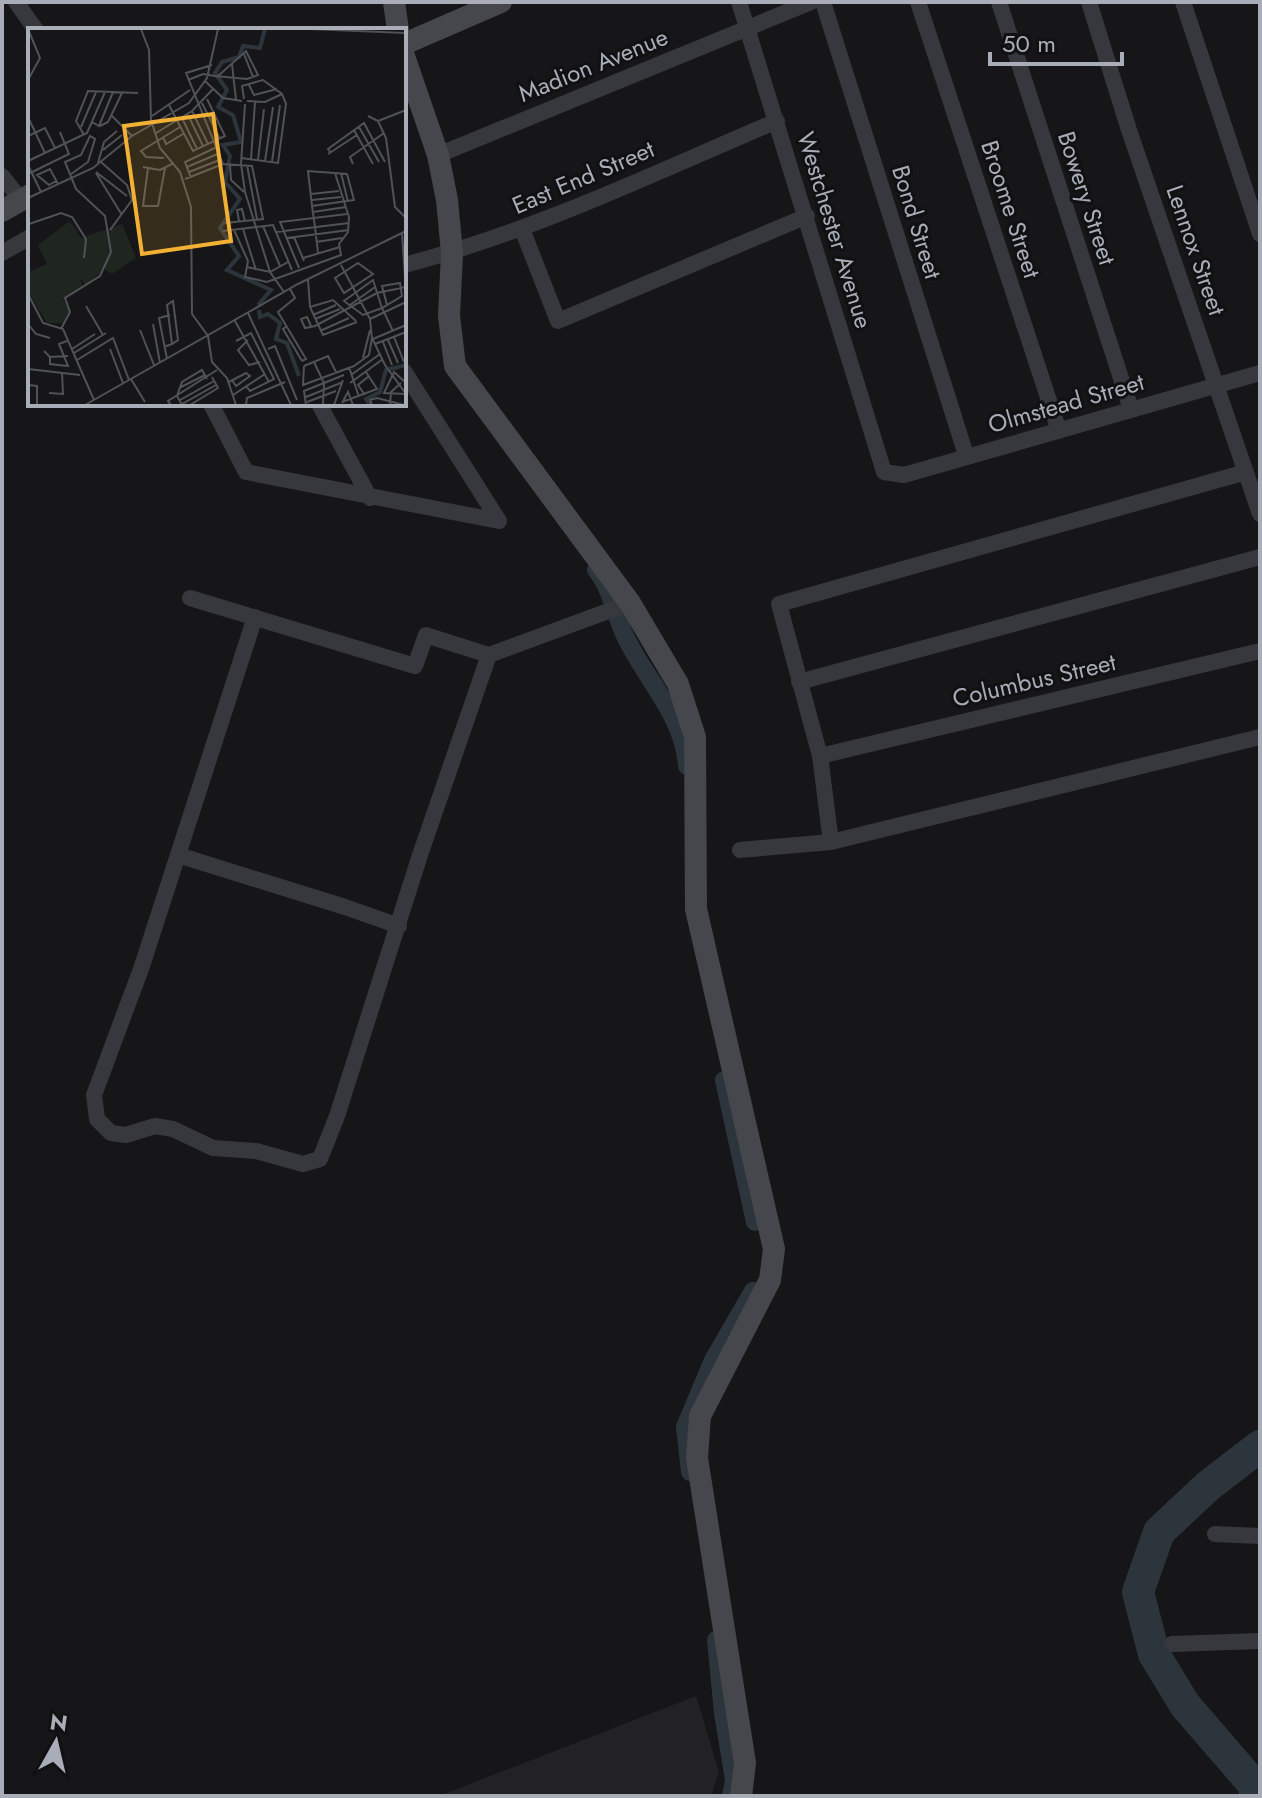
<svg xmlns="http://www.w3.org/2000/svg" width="1262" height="1798" viewBox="0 0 1262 1798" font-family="Jost,sans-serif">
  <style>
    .built { fill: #222225 }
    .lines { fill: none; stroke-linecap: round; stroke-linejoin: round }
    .canal { stroke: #2c353c; stroke-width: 18 }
    .river { stroke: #2c353c; stroke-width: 32 }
    .street { stroke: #37383d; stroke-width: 16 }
    .secondary { stroke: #45474d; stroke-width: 22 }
    .labels { text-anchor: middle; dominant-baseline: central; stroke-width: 6; stroke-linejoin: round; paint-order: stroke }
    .street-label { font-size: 24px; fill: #a8adb8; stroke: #111113 }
    .inset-river { fill: none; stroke: #2c353c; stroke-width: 4 }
    .inset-road { fill: none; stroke: #505258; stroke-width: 2 }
    .view { fill: #f2b134; fill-opacity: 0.15; stroke: #f2b134; stroke-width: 4 }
    .inset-edge { fill: none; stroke: #a8adb8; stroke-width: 4 }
  </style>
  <rect width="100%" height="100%" fill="#161618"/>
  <path class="built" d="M696,1696L719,1772L711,1796H439Z"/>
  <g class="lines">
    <path class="canal" d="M596,570C612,590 615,616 626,638C647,681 684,717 687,766
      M724,1080L755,1222
      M690,1472L685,1427L713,1360L753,1291
      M716,1640L723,1713L734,1780L731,1796"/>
    <path class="river" d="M1255,1796L1254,1785L1185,1705L1154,1654L1138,1592L1159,1532L1208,1486L1260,1446"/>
    <path class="street" d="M16,2L36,30
      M739,2L884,472L904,475L1260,373
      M823,2L966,455
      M918,2L1059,431
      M999,2L1131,409
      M1089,2L1129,130L1260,514
      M1183,2L1260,234
      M438,155L811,2
      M2,176L21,200
      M522,229L558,321L807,216
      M2,253L30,237
      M404,265C533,232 654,173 777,121
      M404,371L499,521
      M211,404L246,472L499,521
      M319,404L370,498
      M190,598L415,666L426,635L489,655L630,603
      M255,617L141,969L94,1095L97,1119L111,1133L126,1135L155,1126L173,1129L213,1148L256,1151L303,1164L320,1159L337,1116L420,855L489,655
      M799,682L1260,557
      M820,756L1260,651
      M831,842L820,756L779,604L1246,472
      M740,850L831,842L1260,737
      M178,855L345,907L399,926
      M1215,1534L1260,1536
      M1172,1644L1260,1641"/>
    <path class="secondary" d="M394,2L398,30
      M404,44L501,2
      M404,56L438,155L447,200L452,253L449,316L455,366L630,603L678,684L695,737L696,909L774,1249L770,1280L700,1416L697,1458L745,1763L741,1796
      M2,211L30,195"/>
  </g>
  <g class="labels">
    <g class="street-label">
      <text transform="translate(593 65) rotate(-22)">Madion Avenue</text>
      <text transform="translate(583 177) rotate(-23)">East End Street</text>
      <text transform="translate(1087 198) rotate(72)">Bowery Street</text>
      <text transform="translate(1011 209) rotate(72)">Broome Street</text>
      <text transform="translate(917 222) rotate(73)">Bond Street</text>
      <text transform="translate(835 230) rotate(73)">Westchester Avenue</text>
      <text transform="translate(1196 250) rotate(71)">Lennox Street</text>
      <text transform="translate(1066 403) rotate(-16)">Olmstead Street</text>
      <text transform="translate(1034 680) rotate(-13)">Columbus Street</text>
    </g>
  </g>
  <g transform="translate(28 28)">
    <rect width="378" height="378" fill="#161618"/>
    <path d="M42,193L53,210L94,196L108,230L84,246L76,241L58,258L52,250L55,260L35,270L41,283L35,295H19L0,263V244L19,236L10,217Z" fill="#1e261f"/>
    <path class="inset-river" d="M230,277L243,262L199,242L211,228L192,200L212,171L197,154L202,128L195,117L213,114L205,87L190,79L199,62L187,45L194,34L211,29L215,18L232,20L237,1M231,282L232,289L240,286L252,295L248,311L259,315L271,348M342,377L338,371L352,364L358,342L378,337"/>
    <path class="inset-road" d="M0,1L12,30L0,52M113,1L121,22L123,92L132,120L152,144L163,179L164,286L180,308L184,334L199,350L208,377M281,1L378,5M216,26L225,49M204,36L208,72M184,37L158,45L195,136M160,52L175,46L187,48L219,51L230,47L218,23L190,48M177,53L195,70L214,73M221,57L226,67L249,61M219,73L237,74L254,66M174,75L192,111M217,76L213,136L217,164L242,244L256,264M141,77L165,123L197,108L179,71M164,83L180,116M83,87L104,108M160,87L175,118M124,88L162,62M340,88L350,93L358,110L367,179L378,190M0,89L17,125M154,90L169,121M350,93L378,82M64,94L71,98L85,64M72,98L80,94L94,65M53,99L68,64M331,99L351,134M326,102L345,136M128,105L164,83L185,61M56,107L48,93L60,63L110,65M0,108L17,100L27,120M135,109L138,116L155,106M75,122L94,107M303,125L300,121L336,95L357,134M300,126L329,107M136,130L118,129L113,123L152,99M213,130L250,135L258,76L254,66L235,52L214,58L216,71M223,131L227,74M230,132L236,81M0,133L59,105L77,64M237,133L245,79M73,134L99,157L104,172L82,202M244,134L252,77M70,135L76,114L89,103M202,136L203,152L216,164M325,136L322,129L356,105M0,137L13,164M219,137L229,191M115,139L132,142L146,135M159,139L192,125M120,140L115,178H130L137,140M68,144L99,168M161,144L194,131M68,145L94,187M313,145L320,174M0,146L41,126L32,104M163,150L157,134L189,119M157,151L195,136L224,138L235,191L197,195M28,153L21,157L9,147L22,141L30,156M283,166L311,163M0,170L65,140L104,108L161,75L179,50L190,1M284,172L313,169M284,178L326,172L319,146L280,143L284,178L287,199L290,225M285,184L318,179M211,193L209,182L214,181L217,193M1,196L33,185L44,189L58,211L56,230M235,198L252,238M215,201L228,242M206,202L220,233L217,249L239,254L313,227L311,216L320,204L321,189L307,145M195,203L245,197L264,242M248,204L321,195M374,205L378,263M266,209L276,233M259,210L321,202M288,214L314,210M275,230L312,219M330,235L345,246L316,265L307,250ZM313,237L342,291L344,310L357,337L378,366M219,239L242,244L260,234M271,240L252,194L319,186M280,251L282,279L295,307L329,294M262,261L267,270L250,284L278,331L274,333M0,266L15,295L35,301L66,372M322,277L347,259M359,277L354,258L372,255L374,268L354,280L335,287L316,273L345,252L354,280L365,303M58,278L75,307M282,279L305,272L328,293M220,285L263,377M285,287L308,277M287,291L312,281M342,291L378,274M207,293L241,354M0,296L8,306L22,310M125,296L132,335M259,298L255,301L274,333M283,298L279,289L273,291L277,300L287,298L349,265L378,259M33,301L42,284L37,270L72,248L83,224L77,188L48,161L37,134L53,127L62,108L67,111L60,134L43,146M112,302L126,337M292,303L321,290M366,309L376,334M345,311L378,297M220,312L210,322L221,337L232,334M360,312L370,335M208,313L223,305L246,351L222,363L218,358M355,314L364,337M347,316L378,304M136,319L144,316L150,312L145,273L139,277L144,316M44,321L67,306M82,321L95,355M240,321L247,318L269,372M16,323L22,329L40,328M46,325L78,305M22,329V336L40,338L31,316L39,313M335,330L342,302M139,331L131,290L142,287M49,332L85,310L101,352M286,334L296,355L295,377M0,336L1,377M276,338L275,357L326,338L341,327L344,310M276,338L300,328L308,344M321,339L331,369M0,341L52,347M323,347L352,326M103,351L117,374M201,354L218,345L222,348L208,358L204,352M322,355L355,331M378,355L366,344L356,365L378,366M1,357L9,358V377M153,359L177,347M21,365L35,366L34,344M205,367L237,346M337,367L330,357L341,348M278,369L315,354M152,372L186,353M279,374L308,363M314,374L349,361L338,344M314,375L320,364L325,377M154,376L188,357M57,377L270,256L378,203M143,377L140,373L189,342M154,377L149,368L154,354L174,342L179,351M162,377L190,360L184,349M218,377L219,370L257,354M278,377L276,363L316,347M306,377L315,352M344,377L342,372L349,370L376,377M362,377L363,364L373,355"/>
    <path class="view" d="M185,86L203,213L114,226L96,98Z"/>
    <rect width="378" height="378" class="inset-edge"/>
  </g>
  <rect width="1262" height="1798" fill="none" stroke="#a8adb8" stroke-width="8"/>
  <g transform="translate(56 1742) rotate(8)" stroke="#111113" stroke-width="6" paint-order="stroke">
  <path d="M0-6L14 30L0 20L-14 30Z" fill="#a8adb8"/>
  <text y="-12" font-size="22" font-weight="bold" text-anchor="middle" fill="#a8adb8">N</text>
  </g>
  <path d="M990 52v12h132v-12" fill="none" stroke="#a8adb8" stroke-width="4"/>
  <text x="1002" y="52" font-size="24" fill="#a8adb8" stroke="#111113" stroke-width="6" paint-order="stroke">50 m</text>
</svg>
